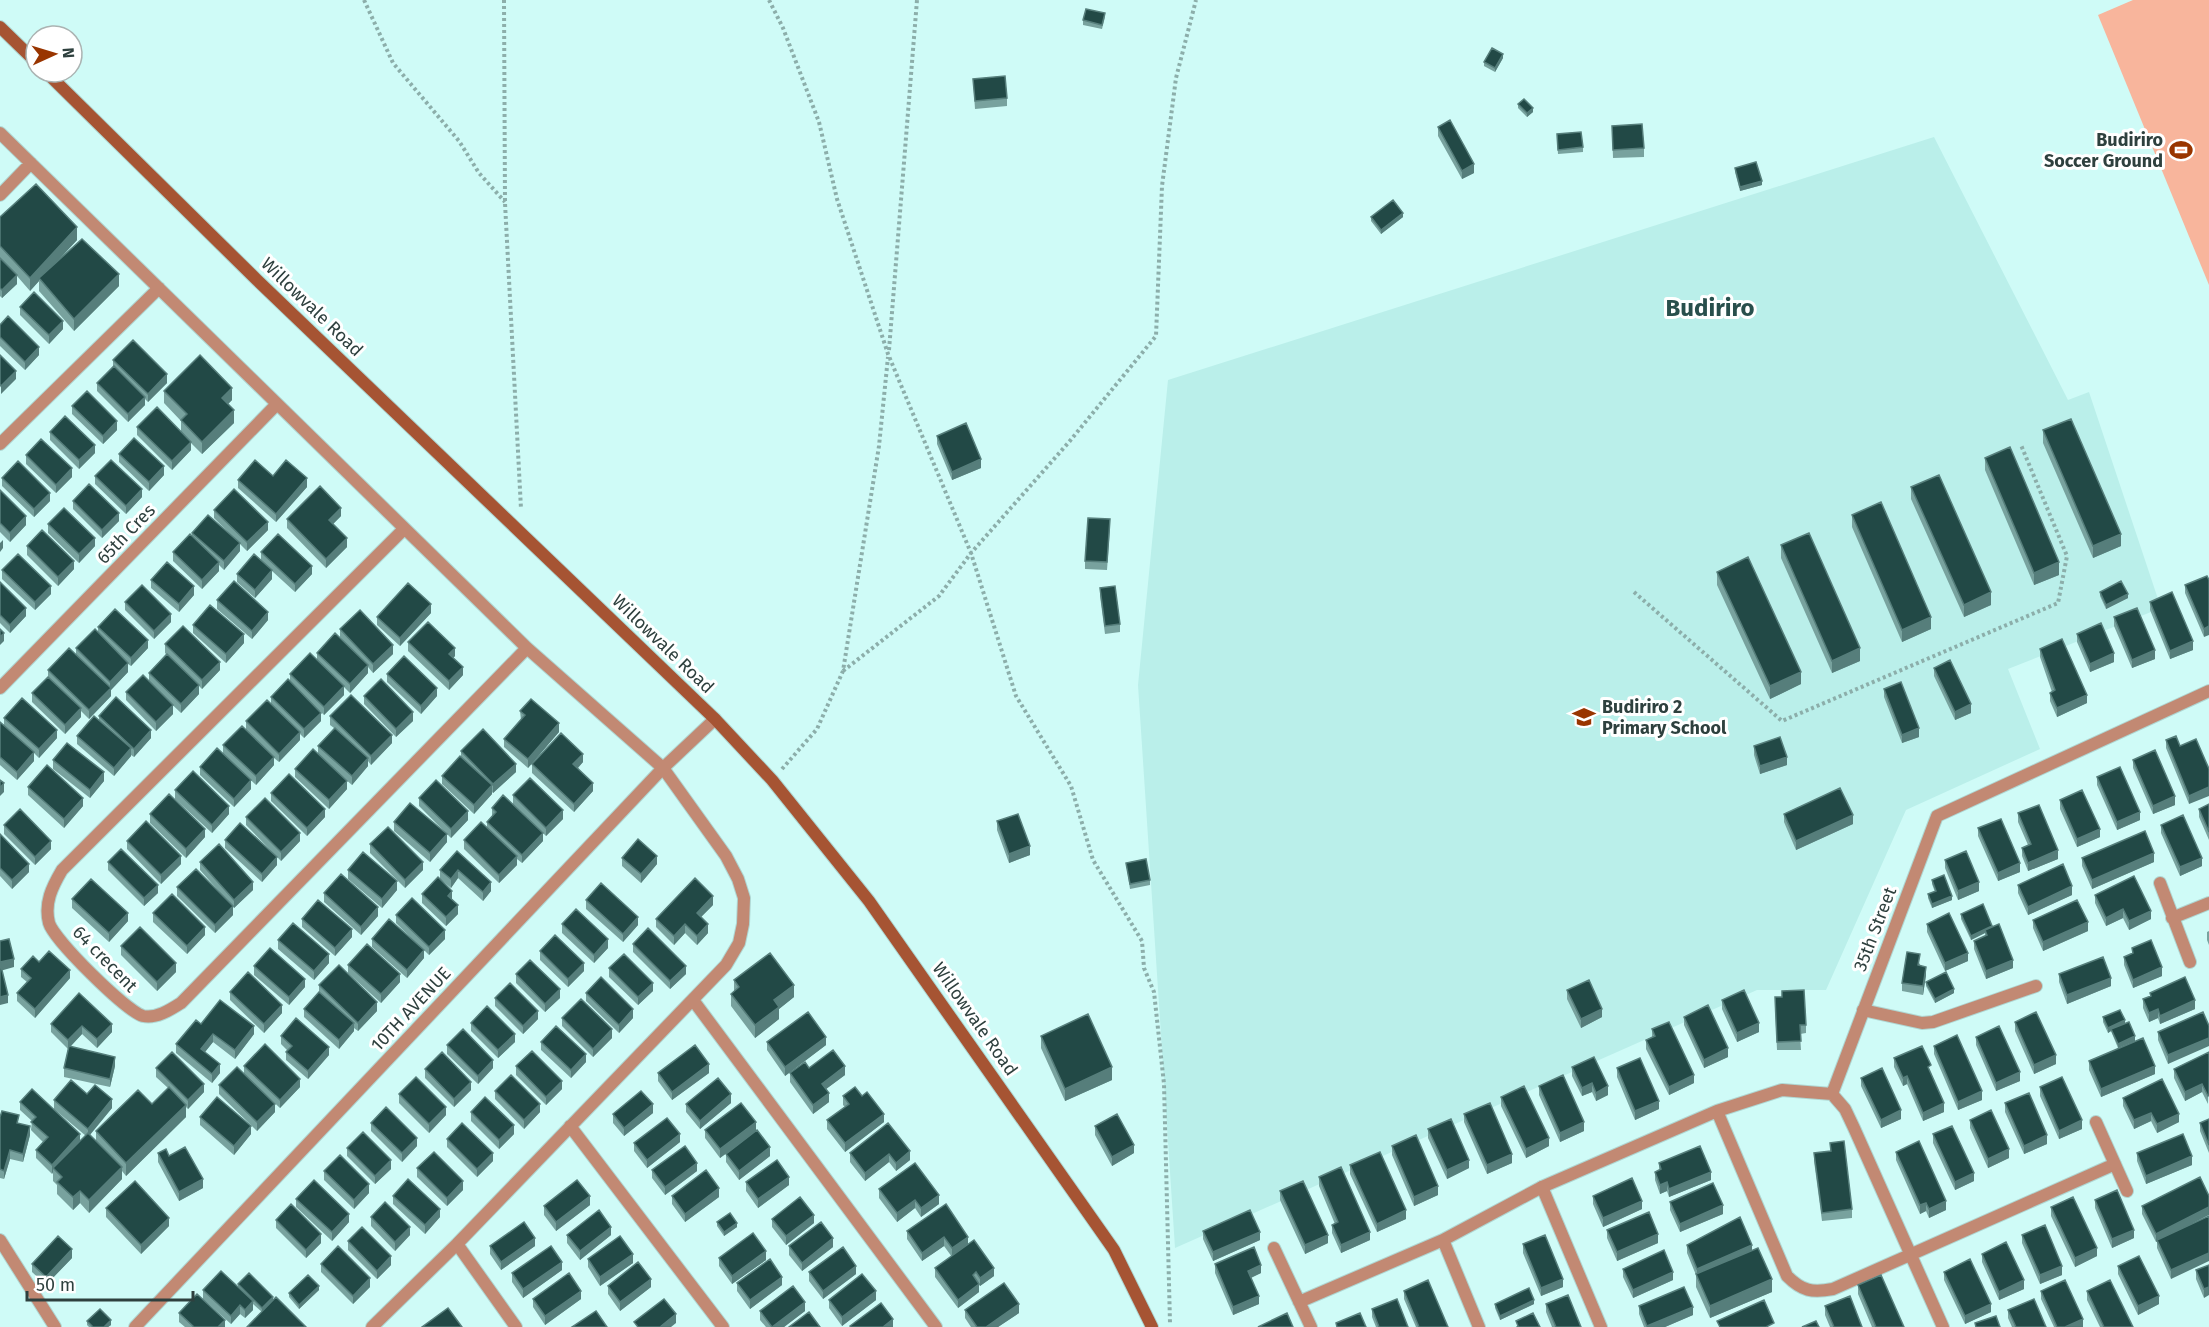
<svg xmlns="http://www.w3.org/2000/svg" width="2209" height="1327" viewBox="0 0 2209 1327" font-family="'Fira Sans',sans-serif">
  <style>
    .built { fill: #baefea }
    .green { fill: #f8b59c }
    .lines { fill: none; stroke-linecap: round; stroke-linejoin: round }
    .lane-casing { stroke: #afd6d2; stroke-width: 14 }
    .street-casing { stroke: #afd6d2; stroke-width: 14 }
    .secondary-casing { stroke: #afd6d2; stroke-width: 14 }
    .path { stroke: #8caeaa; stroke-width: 4; stroke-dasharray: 3 3; stroke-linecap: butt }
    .lane { stroke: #c28973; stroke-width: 12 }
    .street { stroke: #c28973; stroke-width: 12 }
    .secondary { stroke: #a65433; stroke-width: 12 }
    .wall { fill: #78a29e }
    .shaded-wall { fill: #567e7b }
    .building { fill: #224946; stroke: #567e7b; stroke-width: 1.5 }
    .labels { text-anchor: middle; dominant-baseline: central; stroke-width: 6; stroke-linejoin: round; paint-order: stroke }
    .poi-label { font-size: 18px; font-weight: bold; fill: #2e403e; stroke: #fff; text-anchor: end }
    .street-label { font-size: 18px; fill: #2e403e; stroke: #fff }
    .district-label { font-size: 24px; font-weight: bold; fill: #284f4c; stroke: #fff }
  </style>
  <rect width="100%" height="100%" fill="#cffbf7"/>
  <path class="built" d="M1934,137L2068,400L2089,392L2161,608L2008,669L2040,749L1906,810L1826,990H1757L1175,1248L1138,685L1168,380Z"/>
  <path class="green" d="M2133,0H2209V285L2098,15Z"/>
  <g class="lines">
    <g class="lane-casing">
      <path id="lane" d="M1542,1187L1601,1327"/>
    </g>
    <g class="street-casing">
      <path id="street" d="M0,133L527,648L663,768L726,856L738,879L744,898L743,924L739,943L726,965L457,1244L372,1327
        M0,195L31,163
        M0,444L159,288
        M404,529L62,870C52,887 44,903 49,923C54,940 126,1011 143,1016C156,1019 170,1010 181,1003L527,648
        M0,688L277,404
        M2160,883L2190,962
        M2172,918L2209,903
        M693,1000L936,1327
        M1863,1010L1922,1023L1933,1022L2036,986
        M1832,1094L1937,816L2209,691
        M1832,1094L1845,1109L1854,1128L1943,1327
        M1717,1111L1787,1276C1802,1291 1812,1293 1833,1289L2115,1164
        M2096,1122L2127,1191
        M570,1126L723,1327
        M0,1240L55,1327
        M1443,1240L1479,1327
        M457,1244L516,1327
        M1274,1248L1311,1327
        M1299,1302L1443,1240L1542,1187L1717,1111L1782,1090L1832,1094
        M135,1327L663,768L715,719"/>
    </g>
    <g class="secondary-casing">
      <path id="secondary" d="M0,27L36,62
        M46,72L257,280L715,719L772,780L869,901L1114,1250L1152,1327"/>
    </g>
    <path class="path" d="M364,0L393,63L459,141L479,173L505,202
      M504,0L505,203L521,509
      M769,0L783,28L819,122L837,199L888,354L971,553L1016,696L1071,786L1093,860L1142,941L1144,968L1154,992L1164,1084L1170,1323
      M889,350L917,0
      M1634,592L1782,721L2058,603L2067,556L2021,445
      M843,671L939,596L971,553L1069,442L1156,336L1162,186L1176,78L1196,0
      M782,769L817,729L843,671L879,446L888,357"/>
    <use href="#lane" class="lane"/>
    <use href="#street" class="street"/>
    <use href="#secondary" class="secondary"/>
  </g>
  <path class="wall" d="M1105,17L1102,29L1083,25V20Z
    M1503,58L1495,72L1484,66V62Z
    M973,79L1007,98V106L975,109Z
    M1518,104L1533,112L1527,117L1518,108Z
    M1612,126L1644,148V157L1613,158Z
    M1438,127L1474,173L1462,179L1438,136Z
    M1557,138L1583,147V152L1558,154Z
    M1735,168L1762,185L1740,191L1735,172Z
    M0,217L77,240L53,266L119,286L74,331L39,291V281L30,291L17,276V284L2,298L0,296Z
    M1371,217H1403L1381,234L1371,221Z
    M20,307L63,329L49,344L20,315Z
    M0,325L39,355L25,370L0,346Z
    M113,360L167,383L148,402L145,399V405L128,422L97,391V383L113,366Z
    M164,391L232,400L228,404L234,423L202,454L191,443V450L172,470L137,435V427L181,431V421L164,403Z
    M72,406L117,430L103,444L72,414Z
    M2043,430L2121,546L2093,558L2043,443Z
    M50,432L95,453L79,469L50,440Z
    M937,436L981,468L952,480L937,444Z
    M119,454L164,475L149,491L119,462Z
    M26,455L72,477L56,493L26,464Z
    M1985,458L2059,575L2034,585L1985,470Z
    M95,476L142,497L126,514L95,484Z
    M273,476L307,487L276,522L238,488V480Z
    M2,478L50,501L34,517L2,486Z
    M1911,487L1991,605L1964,617L1911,499Z
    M0,490L26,525L10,542L0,532Z
    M73,501L119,521L102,538L73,509Z
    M214,510L268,530L247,551L240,544V551L224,570L219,565V571L202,589L173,561V552L192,536V533L231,535L214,518Z
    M1852,515L1931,629L1902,642L1852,527Z
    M341,516L333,524L347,547L326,568L287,528V519Z
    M48,524L95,546L79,563L48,533Z
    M1110,528L1107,570L1085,569V561Z
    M1781,545L1860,661L1832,673L1781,558Z
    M27,546L74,569L58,586L27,555Z
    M261,552L312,574L295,592L272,571V579L255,598L237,582V574L261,560Z
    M2,570L51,594L35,610L2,579Z
    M1717,572L1801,684L1770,699L1717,585Z
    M151,580L194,595L179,612L151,588Z
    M2209,580L2204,637L2185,593V585Z
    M0,582L26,616L10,633L0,623Z
    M1100,588L1120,624V632L1105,634L1100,596Z
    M2100,592L2128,598L2106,609L2100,596Z
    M217,600L268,620L252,639L217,609Z
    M125,602L171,622L154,639L125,610Z
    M2150,602L2193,650L2170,659L2150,610Z
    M431,613L400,646L377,625V617Z
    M2114,617L2155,659L2132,668L2114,626Z
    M193,625L244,643L226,663L193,633Z
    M98,627L148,648L131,666L128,664V672L111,690V696L89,719L81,711V717L65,734L32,702V693L48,677V670L76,654V648L98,633Z
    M340,629L393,654L373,673L368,667V673L350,693L344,687V695L324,715L320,711L321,721L304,738L300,734V740L279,762L274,758V765L256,785L223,754V745L246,730V721L271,704V697L290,682V674L317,660V653L350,648L340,637Z
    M2077,634L2114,662L2090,672L2077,642Z
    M408,642L455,656L453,658L463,675L449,690L408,651Z
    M165,644L220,670L202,689L199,686V694L181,713L160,693L173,714L156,731L126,700V692L149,681V673L166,654L165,653Z
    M2040,649L2087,703L2057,717L2050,701V693L2052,692L2040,657Z
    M1934,668L1971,713L1955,720L1934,676Z
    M387,674L437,696L421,714L387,682Z
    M1884,689L1919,737L1902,743L1884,697Z
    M364,696L413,721L396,737L364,704Z
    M520,711L559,732L528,768L504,747V739L521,720Z
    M99,716L151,738L134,757L131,755V756L114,776L77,744V736L99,720Z
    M330,716L392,743L371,765L368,761V766L352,785L344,778L347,789L329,809L295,777V769L318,754V746L334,728L330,725Z
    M4,718L57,738L39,758L34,753V761L17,780L0,765V722L4,725Z
    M2196,739L2189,804L2166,748V740L2180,746Z
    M1754,746L1787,765L1760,774L1754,755Z
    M461,751L516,772L493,793L492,792V794L474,814L442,784V776L461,756Z
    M53,760L104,781L90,798L53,769Z
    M2133,760L2175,805L2153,814L2133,768Z
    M583,762L578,768L593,791L574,812L532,773V764Z
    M200,767L251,789L234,807L200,775Z
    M2097,777L2140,820L2117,830L2097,785Z
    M28,787L83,806L64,828L28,795Z
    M175,790L229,814L212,833L175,799Z
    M271,793L325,817L307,836L271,801Z
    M513,795L563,819L546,836L543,833V841L522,863L517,859V865L499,883L464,849V840L487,827V822L492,816V808L513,804Z
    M419,798L468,820L451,838L419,806Z
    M2060,800L2100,837L2077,847L2060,809Z
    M2209,804V840L2199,817V809Z
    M2018,813L2058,859L2028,871L2022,856V848L2028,845L2018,822Z
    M150,814L205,837L186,858L150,823Z
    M1784,814L1853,824L1796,850L1784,822Z
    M246,817L300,841L281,861L246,825Z
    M997,821L1030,855L1009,863L997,830Z
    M394,822L447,842L430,862L394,831Z
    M4,825L51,849L35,865L4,834Z
    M2161,825L2202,866L2180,876L2161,833Z
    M1978,828L2020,872L1998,881L1978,836Z
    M0,834L29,872L12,889L0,876Z
    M225,840L277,865L262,882L225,848Z
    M127,841L181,864L161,884L127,849Z
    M370,844L423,870L405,888L370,853Z
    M457,851L491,891L483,901L458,878L451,888L440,879V870Z
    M622,858L657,864L641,883L622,866Z
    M2082,858L2154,862L2092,889L2082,866Z
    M1945,860L1979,891L1958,900L1945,868Z
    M108,862L158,893L144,906L108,870Z
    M200,862L253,890L234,908L233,907V915L215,933L177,896V887L223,896L200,870Z
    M1126,863L1150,880V885L1130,889Z
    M348,870L397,890L382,908L348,879Z
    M1932,880L1952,900L1932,908L1928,898V894L1935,892L1932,884Z
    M2018,885L2072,895L2028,915L2018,893Z
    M324,893L378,916L361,935L324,902Z
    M422,894L452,899L458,914L446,926L422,903Z
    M2095,895L2151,919L2129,930L2123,918L2106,926L2095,903Z
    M72,899L128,921L109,942L72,908Z
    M586,900L638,925L623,942L586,909Z
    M713,905L701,917L708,933L697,945L685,933L674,945L656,927V919Z
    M153,913L205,935L187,954L153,922Z
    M1961,914L1992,926L2013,968L1986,979L1974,949V941L1985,936V933L1971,940L1961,919Z
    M396,915L445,939L429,955L424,950V958L407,978L372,947V939L422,949L396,923Z
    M302,919L352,937L335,956L302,927Z
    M2033,920L2088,931L2043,951L2033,928Z
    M562,924L608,948L594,963L562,933Z
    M1927,924L1968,961L1945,971L1927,932Z
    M2209,931V945L2207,940V932Z
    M278,940L329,963L314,980L278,949Z
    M633,944L686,974L670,989L633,952Z
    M121,946L176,972L157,991L121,955Z
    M2132,948L2162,976L2133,988L2124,965V957L2132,954Z
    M540,951L584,971L568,987L540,960Z
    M39,962L70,978L35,1018L17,1001V993L27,982L21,977V969Z
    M1920,963V966L1926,975L1923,995L1902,991V983Z
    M348,965L400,982L381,1003L348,973Z
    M254,966L305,987L289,1005L254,975Z
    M609,968L653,991L638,1005L609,977Z
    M516,974L560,998L545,1012L516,983Z
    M2059,974L2111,986L2067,1004L2059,982Z
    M734,980L794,997L779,1009V1019L755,1038L731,1006V994L734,991Z
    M1926,982L1954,993L1935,1003L1926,986Z
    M319,985L377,1011L358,1031L354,1028V1031L339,1049L304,1017V1009L319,992Z
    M1567,990L1602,1017L1581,1028L1567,999Z
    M230,992L282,1013L264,1033L230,1000Z
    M79,993L112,1032L97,1048L82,1034L70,1047L115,1066L110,1087L64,1077V1068L68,1049L51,1032V1024Z
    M586,993L633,1018L619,1033L586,1001Z
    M2150,993L2195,1009L2160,1024L2158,1018L2149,1022L2143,1008V999L2150,997Z
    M1782,997L1806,1025V1033L1800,1034L1801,1050H1777L1775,1006Z
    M495,998L538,1019L523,1034L495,1006Z
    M1722,1000L1759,1032L1737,1042L1722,1009Z
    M2203,1012L2168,1064L2158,1040V1032Z
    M1684,1017L1728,1057L1704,1068L1684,1025Z
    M2103,1017L2125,1023L2135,1041L2118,1048L2111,1031L2108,1033L2103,1022Z
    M562,1018L612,1038L593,1057L562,1026Z
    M2015,1022L2056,1064L2034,1074L2015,1031Z
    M471,1023L515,1042L498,1058L471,1031Z
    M201,1024L254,1034L235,1059L213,1042L205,1052L220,1073L212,1083L176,1053V1044Z
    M1652,1029L1694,1083L1669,1095L1646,1049V1040L1652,1037Z
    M281,1036L329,1055L308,1079L286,1060V1052L287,1050L281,1044Z
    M1041,1036L1112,1080L1065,1101L1041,1048Z
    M1976,1037L2020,1081L1996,1091L1976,1045Z
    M541,1042L586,1062L571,1078L541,1050Z
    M767,1042L826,1045L785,1076L767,1050Z
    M447,1045L493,1068L478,1084L447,1054Z
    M1934,1046L1982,1100L1958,1110L1934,1054Z
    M2209,1052L2208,1104L2202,1092L2185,1101L2174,1078V1069Z
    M1894,1058L1931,1073L1944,1112L1923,1121L1907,1084L1903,1086L1894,1067Z
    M2089,1061L2155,1074L2101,1097L2089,1070Z
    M244,1066L300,1087L280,1108L252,1082L275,1112L257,1131L219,1094V1085L244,1074Z
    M516,1066L562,1089L546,1105L516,1075Z
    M1572,1067L1608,1095L1596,1101L1592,1092L1582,1096L1572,1076Z
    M156,1068L204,1092L188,1109L186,1107V1117L126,1176L122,1171V1179L89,1213L80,1203L73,1210L57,1194V1185L53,1181V1172L52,1174L36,1158V1150L43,1142L31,1130L32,1121L20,1110V1102L80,1141L86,1136L54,1109V1100L87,1094L112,1108L90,1135L96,1141V1131L152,1104L168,1088L156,1077Z
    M809,1068L845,1075L826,1089L829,1102L813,1114L790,1082V1073Z
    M1617,1068L1659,1109L1635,1120L1617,1077Z
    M425,1069L471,1090L454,1107L425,1078Z
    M658,1073H709L672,1100L658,1081Z
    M1861,1078L1901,1119L1881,1128L1861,1086Z
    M1539,1086L1584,1131L1560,1142L1539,1095Z
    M2040,1087L2082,1129L2059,1139L2040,1096Z
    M495,1091L540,1112L524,1129L495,1099Z
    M399,1094L446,1115L429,1133L399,1103Z
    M843,1096H862L884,1122L845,1152L827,1129V1120L845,1107L843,1105Z
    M1501,1097L1549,1146L1526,1158L1501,1106Z
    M2123,1098L2179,1122L2157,1133L2151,1121L2134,1129L2123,1106Z
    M731,1103L700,1129L686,1112V1104Z
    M2005,1103L2047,1144L2024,1154L2005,1112Z
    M471,1112L514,1134L499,1149L471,1121Z
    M653,1113L624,1136L613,1123V1114Z
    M1464,1114L1512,1163L1487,1174L1464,1122Z
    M0,1117L19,1124L30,1135L23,1162L10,1159L4,1179L0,1178Z
    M200,1117L251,1134L234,1155L200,1125Z
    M2209,1119V1153L2200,1131V1123Z
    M1970,1120L2009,1158L1988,1168L1970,1128Z
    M371,1123L417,1146L402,1162L371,1131Z
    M888,1123L910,1160L896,1171L889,1162L865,1181L850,1162V1153Z
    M1095,1126L1134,1153L1112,1166L1095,1135Z
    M1428,1129L1469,1168L1447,1179L1428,1138Z
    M705,1130L756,1131L720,1158L705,1138Z
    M1933,1134L1974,1181L1955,1190L1933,1143Z
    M447,1139L493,1161L477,1177L447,1147Z
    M680,1142L647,1168L634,1151V1143Z
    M1830,1143L1852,1209V1218L1822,1221L1814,1161V1153L1830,1151Z
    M1392,1146L1438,1195L1414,1206L1392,1155Z
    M347,1148L391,1169L375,1184L347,1156Z
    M1896,1152L1946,1210L1929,1218L1926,1211L1920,1214L1896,1160Z
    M158,1153L169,1156L203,1188L179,1201L158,1162Z
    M2137,1153L2192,1165L2146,1184L2137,1161Z
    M726,1154L770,1156L739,1180L726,1162Z
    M1659,1163L1711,1180L1669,1197L1667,1191L1660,1194L1655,1180V1172L1659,1170Z
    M1350,1165L1406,1219L1377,1232L1350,1174Z
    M417,1168L463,1190L447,1206L417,1177Z
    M652,1170L697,1171L665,1195L652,1178Z
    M324,1171L369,1193L354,1209L324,1180Z
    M1319,1177L1370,1240L1341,1253L1332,1233V1225L1335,1224L1319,1186Z
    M746,1182L789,1185L758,1208L746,1191Z
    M879,1189L939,1204L921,1217L915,1208L897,1222L879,1198Z
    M1280,1191L1328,1243L1305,1254L1280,1200Z
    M393,1196L440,1217L425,1234L393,1204Z
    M672,1196L719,1197L685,1222L672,1204Z
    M1593,1196L1642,1209L1603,1227L1593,1204Z
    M296,1199L349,1222L332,1241L296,1207Z
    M2095,1200L2134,1238L2112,1248L2095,1208Z
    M1670,1202L1723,1214L1680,1232L1670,1210Z
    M946,1204L968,1245L994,1276L980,1286L979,1285V1292L958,1308L935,1277V1268L952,1257L944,1246L922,1261L907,1239V1231Z
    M590,1205L556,1231L544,1215V1206Z
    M2142,1206L2194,1223L2171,1279L2157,1248V1241L2156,1242L2142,1214Z
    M2051,1207L2097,1256L2075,1267L2051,1216Z
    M106,1208L169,1226L141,1254L106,1217Z
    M371,1217L410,1235L395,1251L371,1226Z
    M772,1219L814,1223L786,1245L772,1227Z
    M276,1220L321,1243L306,1258L276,1228Z
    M717,1222L737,1227L724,1236L717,1226Z
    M1607,1230L1658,1243L1617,1261L1607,1238Z
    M1203,1231L1260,1240L1213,1261L1203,1239Z
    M567,1235H611L580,1260L567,1243Z
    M2022,1235L2062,1275L2040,1284L2022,1243Z
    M348,1241L391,1265L377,1279L348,1250Z
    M1523,1244L1563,1287L1541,1296L1523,1253Z
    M1687,1245L1752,1251L1772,1292L1710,1318L1696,1287V1275L1687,1253Z
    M490,1246H535L501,1270L490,1254Z
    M789,1246L833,1247L802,1271L789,1255Z
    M1982,1254L2024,1289L1999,1300L1982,1262Z
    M72,1258L46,1285L32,1272V1264Z
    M719,1258L766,1260L732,1284L719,1266Z
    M588,1259L633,1263L600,1286L588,1267Z
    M321,1264L370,1287L353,1304L321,1272Z
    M1215,1264L1261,1273L1251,1278L1259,1304L1233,1315L1215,1273Z
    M2209,1265L2204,1298L2196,1279V1270Z
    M2118,1266L2159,1304L2138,1315L2118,1274Z
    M1623,1269L1673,1280L1633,1298L1623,1277Z
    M562,1270L523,1298L512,1282V1273Z
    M809,1272L856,1274L823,1299L809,1281Z
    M1944,1272L1991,1312L1965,1324L1944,1280Z
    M737,1283L782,1285L750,1309L737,1291Z
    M238,1284L273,1297L262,1312L253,1304V1310L245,1318L240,1314L231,1324L203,1299V1290L238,1287Z
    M1858,1285L1904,1327H1872L1858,1294Z
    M608,1286L651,1287L620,1311L608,1294Z
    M319,1290L299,1309L289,1297V1293Z
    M1404,1291L1448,1327H1416L1404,1299Z
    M2041,1291L2083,1327H2054L2041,1299Z
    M2087,1291L2133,1327H2100L2087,1300Z
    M533,1299H581L545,1325L533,1307Z
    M829,1300H876L842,1326L829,1308Z
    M1495,1304H1534L1500,1320L1495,1308Z
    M1546,1304L1581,1327H1552L1546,1312Z
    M1639,1306L1693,1315L1665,1327H1644L1639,1314Z
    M1825,1306L1862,1327H1830L1825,1315Z
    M1372,1309L1408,1327H1376L1372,1317Z
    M965,1310L1019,1313L998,1327H971L965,1318Z
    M2008,1310L2046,1327H2012L2008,1318Z
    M760,1311H805L784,1327H766L760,1320Z
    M179,1313L225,1327H185L179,1322Z
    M87,1321L111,1325L108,1327H89L87,1325Z"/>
  <path class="shaded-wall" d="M1503,54V58L1495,72V68Z
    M1533,108V112L1527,117V113Z
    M1474,164V173L1462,179V171Z
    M1762,181V185L1740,191V187Z
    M1403,213V217L1381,234V230Z
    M77,227V240L40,280L39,278V281L30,291V278Z
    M119,274V286L74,331V319Z
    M17,275V284L2,298V290Z
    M63,321V329L49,344V335Z
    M39,347V355L25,370V362Z
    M16,371V379L1,394V386Z
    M167,374V383L148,402V394Z
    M232,388V400L222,410V398Z
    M145,397V405L128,422V414Z
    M234,410V423L202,454V442Z
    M117,421V430L103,444V436Z
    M191,442V450L172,470V461Z
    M95,445V453L79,469V460Z
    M981,459V468L952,480V472Z
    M164,466V475L149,491V482Z
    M72,468V477L56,493V485Z
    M307,478V487L276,522V514Z
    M142,489V497L126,514V506Z
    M50,493V501L34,517V509Z
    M341,508V516L329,528V520Z
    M119,513V521L102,538V530Z
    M26,516V525L10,542V533Z
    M268,522V530L247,551V542Z
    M2121,534V546L2093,558V546Z
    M95,538V546L79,563V554Z
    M347,538V547L326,568V559Z
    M3,540V548L0,552V543Z
    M240,543V551L224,570V561Z
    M74,561V569L58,586V577Z
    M219,562V571L202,589V580Z
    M2059,562V575L2034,585V573Z
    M312,566V574L295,592V584Z
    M272,570V579L255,598V590Z
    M51,586V594L35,610V602Z
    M194,586V595L179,612V604Z
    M1991,592V605L1964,617V605Z
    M2128,594V598L2106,609V605Z
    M431,604V613L400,646V638Z
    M26,608V616L10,633V625Z
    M268,612V620L252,639V631Z
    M171,614V622L154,639V631Z
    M1931,617V629L1902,642V630Z
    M2209,626V635L2204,637V629Z
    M4,633V641L0,645V637Z
    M244,634V643L226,663V654Z
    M148,640V648L131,666V658Z
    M2193,641V650L2170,659V651Z
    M393,645V654L373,673V664Z
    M455,648V656L449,662V654Z
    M1860,648V661L1832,673V661Z
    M2155,650V659L2132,668V660Z
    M2114,653V662L2090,672V664Z
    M220,662V670L202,689V680Z
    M128,663V672L111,690V696L89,719V710L110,688V682Z
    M368,665V673L350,693V684Z
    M463,667V675L449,690V681Z
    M1801,672V684L1770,699V686Z
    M199,685V694L181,713V704Z
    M344,686V695L324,715V707Z
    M437,688V696L421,714V706Z
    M2087,695V703L2057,717V708Z
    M1971,704V713L1955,720V712Z
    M173,705V714L156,731V722Z
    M81,708V717L65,734V725Z
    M413,712V721L396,737V729Z
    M321,713V721L304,738V729Z
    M559,723V732L528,768V759Z
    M1919,728V737L1902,743V735Z
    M57,730V738L39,758V749Z
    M151,730V738L134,757V749Z
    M300,732V740L279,762V754Z
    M392,735V743L371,765V756Z
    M131,748V756L114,776V768Z
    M34,752V761L17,780V772Z
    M583,754V762L573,773V764Z
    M274,757V765L256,785V776Z
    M1787,757V765L1760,774V766Z
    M368,758V766L352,785V776Z
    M516,764V772L493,793V784Z
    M104,772V781L90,798V790Z
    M251,780V789L234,807V799Z
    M347,781V789L329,809V800Z
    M4,783V792L0,796V788Z
    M593,783V791L574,812V804Z
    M492,785V794L474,814V805Z
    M2209,787V796L2189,804V796Z
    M2175,796V805L2153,814V806Z
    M83,798V806L64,828V819Z
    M229,806V814L212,833V825Z
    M325,809V817L307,836V828Z
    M563,810V819L546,836V828Z
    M468,811V820L451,838V829Z
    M2140,812V820L2117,830V822Z
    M1853,815V824L1796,850V841Z
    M205,829V837L186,858V849Z
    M2100,829V837L2077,847V839Z
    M300,833V841L281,861V852Z
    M543,833V841L522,863V855Z
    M447,834V842L430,862V853Z
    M51,841V849L35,865V857Z
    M1030,846V855L1009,863V854Z
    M2058,850V859L2028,871V863Z
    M2154,853V862L2092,889V880Z
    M181,856V864L161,884V875Z
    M517,856V865L499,883V875Z
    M657,856V864L641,883V874Z
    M277,857V865L262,882V874Z
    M2202,858V866L2180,876V867Z
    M423,862V870L405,888V880Z
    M2020,863V872L1998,881V873Z
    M29,864V872L12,889V880Z
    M458,870V878L451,888V879Z
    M397,881V890L382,908V899Z
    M253,882V890L234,908V900Z
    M491,882V891L483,901V892Z
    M1979,882V891L1958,900V891Z
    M158,885V893L144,906V898Z
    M2072,886V895L2028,915V907Z
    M452,891V899L448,904V896Z
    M713,896V905L697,921V913Z
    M1952,896V900L1932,908V904Z
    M458,905V914L446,926V917Z
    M233,906V915L215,933V925Z
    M378,907V916L361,935V927Z
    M2123,909V918L2106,926V918Z
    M2151,911V919L2129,930V921Z
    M128,913V921L109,942V933Z
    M638,917V925L623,942V934Z
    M2088,922V931L2043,951V942Z
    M685,924V933L674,945V936Z
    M708,924V933L697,945V936Z
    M1992,926L1985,930V933L1971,940V936Z
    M205,927V935L187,954V946Z
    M352,929V937L335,956V948Z
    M445,930V939L429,955V947Z
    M608,939V948L594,963V955Z
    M424,950V958L407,978V970Z
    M1968,953V961L1945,971V963Z
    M329,954V963L314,980V971Z
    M14,959V967L0,971V962Z
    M2013,960V968L1986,979V971Z
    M176,963V972L157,991V982Z
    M584,963V971L568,987V979Z
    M686,966V974L670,989V981Z
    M1926,967V975L1923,995V986Z
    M2162,967V976L2133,988V980Z
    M70,970V978L35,1018V1009Z
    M400,974V982L381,1003V994Z
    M2111,978V986L2067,1004V995Z
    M305,979V987L289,1005V997Z
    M653,983V991L638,1005V997Z
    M794,985V997L779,1009V1019L755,1038V1025L774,1000Z
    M560,989V998L545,1012V1004Z
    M1954,989V993L1935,1003V999Z
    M8,995V1003L0,1005V997Z
    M2195,1000V1009L2160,1024V1016Z
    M377,1002V1011L358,1031V1023Z
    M282,1005V1013L264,1033V1024Z
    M633,1009V1018L619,1033V1025Z
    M1602,1009V1017L1581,1028V1019Z
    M2158,1009V1018L2149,1022V1013Z
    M538,1011V1019L523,1034V1026Z
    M2125,1020V1025L2111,1029V1031L2108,1033V1028Z
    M354,1023V1031L339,1049V1040Z
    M1759,1023V1032L1737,1042V1033Z
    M112,1024V1032L97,1048V1039Z
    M82,1026V1034L68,1049V1040Z
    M254,1026V1034L235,1059V1050Z
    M612,1029V1038L593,1057V1049Z
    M213,1034V1042L201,1057V1049Z
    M515,1034V1042L498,1058V1050Z
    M2135,1036V1041L2118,1048V1044Z
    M826,1037V1045L785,1076V1067Z
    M2209,1038V1046L2168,1064V1055Z
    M329,1047V1055L308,1079V1071Z
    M1728,1048V1057L1704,1068V1060Z
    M586,1054V1062L571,1078V1070Z
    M2056,1055V1064L2034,1074V1065Z
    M115,1057V1066L110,1087V1079Z
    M493,1060V1068L478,1084V1076Z
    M220,1064V1073L212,1083V1074Z
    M709,1064V1073L672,1100V1092Z
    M845,1066V1075L822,1092V1084Z
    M2155,1066V1074L2101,1097V1089Z
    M1112,1067V1080L1065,1101V1089Z
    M2020,1072V1081L1996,1091V1083Z
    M1694,1075V1083L1669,1095V1087Z
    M1907,1076V1084L1903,1086V1078Z
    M300,1079V1087L280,1108V1100Z
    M562,1081V1089L546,1105V1097Z
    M471,1082V1090L454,1107V1099Z
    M1592,1083V1092L1582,1096V1088Z
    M204,1084V1092L188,1109V1100Z
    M2202,1084V1092L2185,1101V1092Z
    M1608,1086V1095L1596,1101V1093Z
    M1982,1091V1100L1958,1110V1102Z
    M829,1093V1102L813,1114V1105Z
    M731,1094V1103L700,1129V1121Z
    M112,1099V1108L88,1137V1129Z
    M1659,1101V1109L1635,1120V1111Z
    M1944,1103V1112L1923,1121V1113Z
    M275,1104V1112L257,1131V1122Z
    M540,1104V1112L524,1129V1120Z
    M653,1104V1113L624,1136V1128Z
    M186,1105V1117L126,1176V1163Z
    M446,1107V1115L429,1133V1124Z
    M1901,1110V1119L1881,1128V1120Z
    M2151,1113V1121L2134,1129V1120Z
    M884,1114V1122L845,1152V1143Z
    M2179,1114V1122L2157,1133V1124Z
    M2082,1120V1129L2059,1139V1131Z
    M756,1122V1131L720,1158V1149Z
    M1584,1122V1131L1560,1142V1133Z
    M514,1125V1134L499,1149V1140Z
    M30,1126V1135L23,1162V1154Z
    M251,1126V1134L234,1155V1146Z
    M80,1134V1143L53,1168V1172L52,1174V1165Z
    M680,1134V1142L647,1168V1160Z
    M2047,1135V1144L2024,1154V1146Z
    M417,1138V1146L402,1162V1153Z
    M1549,1138V1146L1526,1158V1149Z
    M1134,1145V1153L1112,1166V1157Z
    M770,1147V1156L739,1180V1171Z
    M2009,1149V1158L1988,1168V1159Z
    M10,1150V1159L4,1179V1171Z
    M910,1151V1160L896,1171V1163Z
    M493,1153V1161L477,1177V1169Z
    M889,1154V1162L865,1181V1173Z
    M1512,1154V1163L1487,1174V1165Z
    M2192,1156V1165L2146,1184V1176Z
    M391,1160V1169L375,1184V1176Z
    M1469,1160V1168L1447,1179V1170Z
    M697,1163V1171L665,1195V1187Z
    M122,1167V1179L89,1213V1200Z
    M1711,1172V1180L1669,1197V1189Z
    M1974,1173V1181L1955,1190V1182Z
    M789,1177V1185L758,1208V1199Z
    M203,1179V1188L179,1201V1192Z
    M463,1181V1190L447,1206V1198Z
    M1667,1182V1191L1660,1194V1185Z
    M369,1184V1193L354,1209V1200Z
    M1438,1186V1195L1414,1206V1197Z
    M719,1188V1197L685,1222V1214Z
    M80,1191V1203L73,1210V1197Z
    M939,1195V1204L921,1217V1208Z
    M590,1196V1205L556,1231V1222Z
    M915,1200V1208L897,1222V1213Z
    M1642,1201V1209L1603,1227V1218Z
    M1946,1201V1210L1929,1218V1209Z
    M1926,1203V1211L1920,1214V1205Z
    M1723,1205V1214L1680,1232V1224Z
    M2209,1207V1215L2156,1242V1234Z
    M440,1209V1217L425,1234V1225Z
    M1406,1210V1219L1377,1232V1224Z
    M349,1214V1222L332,1241V1232Z
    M814,1215V1223L786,1245V1236Z
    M169,1218V1226L141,1254V1245Z
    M737,1223V1227L724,1236V1232Z
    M410,1227V1235L395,1251V1242Z
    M611,1227V1235L580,1260V1251Z
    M2134,1230V1238L2112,1248V1239Z
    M1260,1232V1240L1213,1261V1252Z
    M1370,1232V1240L1341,1253V1245Z
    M321,1234V1243L306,1258V1250Z
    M1658,1234V1243L1617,1261V1252Z
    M1328,1235V1243L1305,1254V1245Z
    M944,1237V1246L922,1261V1253Z
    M968,1237V1245L952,1257V1248Z
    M535,1238V1246L501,1270V1262Z
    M833,1238V1247L802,1271V1263Z
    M1752,1245V1253L1697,1277V1269Z
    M2097,1248V1256L2075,1267V1258Z
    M72,1249V1258L46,1285V1277Z
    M766,1251V1260L732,1284V1276Z
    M2209,1253V1261L2171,1279V1270Z
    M633,1254V1263L600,1286V1277Z
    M391,1256V1265L377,1279V1271Z
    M562,1262V1270L523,1298V1289Z
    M1261,1265V1273L1248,1279V1271Z
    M856,1266V1274L823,1299V1291Z
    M2062,1266V1275L2040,1284V1275Z
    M994,1268V1276L980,1286V1278Z
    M1673,1272V1280L1633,1298V1290Z
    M782,1277V1285L750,1309V1300Z
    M370,1278V1287L353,1304V1296Z
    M651,1279V1287L620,1311V1302Z
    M1563,1279V1287L1541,1296V1288Z
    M1772,1279V1292L1710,1318V1306Z
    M2024,1280V1289L1999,1300V1292Z
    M979,1284V1292L958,1308V1300Z
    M319,1286V1290L299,1309V1305Z
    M2209,1287V1295L2204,1298V1289Z
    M581,1291V1299L545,1325V1316Z
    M876,1291V1300L842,1326V1317Z
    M1259,1296V1304L1233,1315V1307Z
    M2159,1296V1304L2138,1315V1306Z
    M273,1297V1301L262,1313V1308Z
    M1534,1300V1304L1500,1320V1316Z
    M253,1301V1310L245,1318V1310Z
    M805,1302V1311L784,1327H772Z
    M1019,1304V1313L998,1327H986Z
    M1991,1304V1312L1965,1324V1316Z
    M240,1305V1314L231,1324V1316Z
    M1693,1307V1315L1665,1327H1647V1326Z
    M676,1314V1323L671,1327H660Z
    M893,1319V1327H883Z
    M2083,1319V1327H2065Z
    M111,1320V1325L108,1327H104Z
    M225,1320V1327H218Z"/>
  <path class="building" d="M1086,9L1105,13L1102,25L1083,20Z
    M1492,48L1503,54L1495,68L1484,62Z
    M1005,76L1007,98L975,101L973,79Z
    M1524,99L1533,108L1527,113L1518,104Z
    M1450,120L1474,164L1462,171L1438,127Z
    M1642,124L1644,148L1613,150L1612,126Z
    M1581,132L1583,147L1558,150L1557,134Z
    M1756,162L1762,181L1740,187L1735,168Z
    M36,184L77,227L30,278L0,246V217Z
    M1393,200L1403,213L1381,230L1371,217Z
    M82,239L119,274L74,319L39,278Z
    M0,258L17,275L2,290L0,288Z
    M34,292L63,321L49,335L20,307Z
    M8,316L39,347L25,362L0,337V325Z
    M133,340L167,374L148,394L113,360Z
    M0,355L16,371L1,386L0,384Z
    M200,355L232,388L222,398L234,410L202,442L181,420L187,414L164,391Z
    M114,366L145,397L128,414L97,383Z
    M87,391L117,421L103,436L72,406Z
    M157,407L191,442L172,461L137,427Z
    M65,416L95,445L79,460L50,432Z
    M2071,419L2121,534L2093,546L2043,430Z
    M966,423L981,459L952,472L937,436Z
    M134,438L164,466L149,482L119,454Z
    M41,439L72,468L56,485L26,455Z
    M2010,447L2059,562L2034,573L1985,458Z
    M111,460L142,489L126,506L95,476Z
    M255,460L273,476L286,460L307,478L276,514L238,480Z
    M18,461L50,493L34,509L2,478Z
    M1939,475L1991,592L1964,605L1911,487Z
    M89,484L119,513L102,530L73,501Z
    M320,486L341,508L329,520L347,538L326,559L287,519Z
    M234,489L268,522L247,542L214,510Z
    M0,490L26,516L10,533L0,523Z
    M1881,502L1931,617L1902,630L1852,515Z
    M64,508L95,538L79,554L48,524Z
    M208,515L240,543L224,561L192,533Z
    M1088,518L1110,519L1107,562L1085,561Z
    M42,530L74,561L58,577L27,546Z
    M1809,533L1860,648L1832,661L1781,545Z
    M190,534L219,562L202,580L173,552Z
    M278,534L312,566L295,584L261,552Z
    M18,554L51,586L35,602L2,570Z
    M254,554L272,570L255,590L237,574Z
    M1748,557L1801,672L1770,686L1717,572Z
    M167,562L194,586L179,604L151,580Z
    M2207,576L2209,580V626L2204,629L2185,585Z
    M234,581L268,612L252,631L217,600Z
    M2121,581L2128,594L2106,605L2100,592Z
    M0,582L26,608L10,625L0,615Z
    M408,583L431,604L400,638L377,617Z
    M142,585L171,614L154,631L125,602Z
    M1115,586L1120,624L1105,626L1100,588Z
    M2172,592L2193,641L2170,651L2150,602Z
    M210,605L244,634L226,654L193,625Z
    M2137,608L2155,650L2132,660L2114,617Z
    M115,609L148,640L131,658L98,627Z
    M360,610L393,645L373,664L340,629Z
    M428,622L455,648L449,654L463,667L449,681L408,642Z
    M2101,623L2114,653L2090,664L2077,634Z
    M183,626L220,662L202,680L165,644Z
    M0,629L4,633L0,637Z
    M95,629L128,663L110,682L76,648Z
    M335,633L368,665L350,684L317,653Z
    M2062,639L2087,695L2057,708L2050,693L2055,690L2040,649Z
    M69,648L111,688L89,710L48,670Z
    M310,653L344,686L324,707L290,674Z
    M167,654L199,685L181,704L149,673Z
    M404,656L437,688L421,706L387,674Z
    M1950,660L1971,704L1955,712L1934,668Z
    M143,675L173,705L156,722L126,692Z
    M48,677L81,708L65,725L32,693Z
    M288,679L321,713L304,729L271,697Z
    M381,679L413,712L396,729L364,696Z
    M1901,682L1919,728L1902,735L1884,689Z
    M351,695L392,735L371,756L330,716Z
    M116,697L151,730L134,749L99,716Z
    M22,698L57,730L39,749L4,718Z
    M531,699L559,723L528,759L504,739L525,715L520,711Z
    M267,700L300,732L279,754L246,721Z
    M94,716L131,748L114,768L77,736Z
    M0,722L34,752L17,772L0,757Z
    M242,726L274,757L256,776L223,745Z
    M335,728L368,758L352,776L318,746Z
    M483,729L516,764L493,784L461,751Z
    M561,733L583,754L573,764L593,783L574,804L532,764Z
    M2176,736L2180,746L2196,739L2209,769V787L2189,796L2166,740Z
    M1780,737L1787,757L1760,766L1754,746Z
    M67,743L104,772L90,790L53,760Z
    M217,748L251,780L234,799L200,767Z
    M313,749L347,781L329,800L295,769Z
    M2155,750L2175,796L2153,806L2133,760Z
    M460,756L492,785L474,805L442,776Z
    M47,765L83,798L64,819L28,787Z
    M2120,767L2140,812L2117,822L2097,777Z
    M193,771L229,806L212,825L175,790Z
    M289,774L325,809L307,828L271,793Z
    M530,778L563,810L546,828L513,795Z
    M0,780L4,783L0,788Z
    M436,780L468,811L451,829L419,798Z
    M1840,788L1853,815L1796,841L1784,814Z
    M2082,790L2100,829L2077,839L2060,800Z
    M169,794L205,829L186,849L150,814Z
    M503,795L543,833L522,855L487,822L496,812L492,808Z
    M265,798L300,833L281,852L246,817Z
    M410,803L447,834L430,853L394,822Z
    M2209,804V832L2199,809Z
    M2039,805L2058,850L2028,863L2022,848L2031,844L2018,813Z
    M20,809L51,841L35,857L4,825Z
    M1018,814L1030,846L1009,854L997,821Z
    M2183,815L2202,858L2180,867L2161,825Z
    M2001,819L2020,863L1998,873L1978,828Z
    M146,821L181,856L161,875L127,841Z
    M481,822L517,856L499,875L464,840Z
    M240,823L277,857L262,874L225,840Z
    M388,827L423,862L405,880L370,844Z
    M2145,831L2154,853L2092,880L2082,858Z
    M0,834L29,864L12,880L0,868Z
    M638,839L657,856L641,874L622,858Z
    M219,844L253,882L234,900L200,862Z
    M121,849L158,885L144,898L108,862Z
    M457,851L491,882L483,892L458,870L451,879L440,870Z
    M1966,851L1979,882L1958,891L1945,860Z
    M363,852L397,881L382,899L348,870Z
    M1146,859L1150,880L1130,884L1126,863Z
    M2063,864L2072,886L2028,907L2018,885Z
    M196,869L233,906L215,925L177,887Z
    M341,874L378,907L361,927L324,893Z
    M1944,875L1952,896L1932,904L1928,894L1936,891L1932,880Z
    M2134,876L2151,911L2129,921L2123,909L2106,918L2095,895Z
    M438,877L452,891L448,896L458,905L446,917L422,894Z
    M695,878L713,896L697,913L708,924L697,936L685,924L674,936L656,919Z
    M91,879L128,913L109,933L72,899Z
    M601,883L638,917L623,934L586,900Z
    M172,894L205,927L187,946L153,913Z
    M412,898L445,930L429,947L396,915Z
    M318,900L352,929L335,948L302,919Z
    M2077,900L2088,922L2043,942L2033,920Z
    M1983,904L1992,926L1971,936L1961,914Z
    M576,909L608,939L594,955L562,924Z
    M1949,913L1968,953L1945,963L1927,924Z
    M389,919L424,950L407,970L372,939Z
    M293,923L329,954L314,971L278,940Z
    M1999,924L2013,960L1986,971L1974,941L1987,935L1985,930Z
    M140,927L176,963L157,982L121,946Z
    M648,928L686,966L670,981L633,944Z
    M555,935L584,963L568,979L540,951Z
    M9,939L14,959L0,962L8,995L0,997V941Z
    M2151,940L2162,967L2133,980L2124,957L2133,953L2132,948Z
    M367,944L400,974L381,994L348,965Z
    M270,948L305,979L289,997L254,966Z
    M49,951L70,970L35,1009L17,993L31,978L21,969L33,956L39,962Z
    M1907,952L1920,954L1918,965L1926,967L1923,986L1902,983Z
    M770,953L794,985L774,1000L779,1007L755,1025L731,994L739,987L734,980Z
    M624,954L653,983L638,997L609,968Z
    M2103,957L2111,978L2067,995L2059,974Z
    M530,960L560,989L545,1004L516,974Z
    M339,965L377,1002L358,1023L319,985Z
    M248,972L282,1005L264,1024L230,992Z
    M1946,972L1954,989L1935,999L1926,982Z
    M601,977L633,1009L619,1025L586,993Z
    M2185,977L2195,1000L2160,1016L2158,1009L2149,1013L2143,999L2151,996L2150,993Z
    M1589,980L1602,1009L1581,1019L1567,990Z
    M510,983L538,1011L523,1026L495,998Z
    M1744,990L1759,1023L1737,1033L1722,1000Z
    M1804,990L1806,1025H1800L1801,1041L1777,1042L1775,997H1782V991Z
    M319,992L354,1023L339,1040L304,1009Z
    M79,993L112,1024L97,1039L82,1026L68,1040L51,1024Z
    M581,999L612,1029L593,1049L562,1018Z
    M220,1000L254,1026L235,1050L213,1034L201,1049L220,1064L212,1074L176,1044L196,1020L201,1024Z
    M1708,1005L1728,1048L1704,1060L1684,1017Z
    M487,1006L515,1034L498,1050L471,1023Z
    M2120,1010L2125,1020L2108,1028L2103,1017Z
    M808,1012L826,1037L785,1067L767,1042Z
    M2036,1012L2056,1055L2034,1065L2015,1022Z
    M2203,1012L2209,1026V1038L2168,1055L2158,1032Z
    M1088,1014L1112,1067L1065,1089L1041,1036Z
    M296,1018L329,1047L308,1071L286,1052L292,1046L281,1036Z
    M1669,1022L1694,1075L1669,1087L1646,1040L1655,1036L1652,1029Z
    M2129,1022L2135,1036L2118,1044L2111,1029Z
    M556,1026L586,1054L571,1070L541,1042Z
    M1999,1026L2020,1072L1996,1083L1976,1037Z
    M463,1029L493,1060L478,1076L447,1045Z
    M1957,1035L1982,1091L1958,1102L1934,1046Z
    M2143,1038L2155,1066L2101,1089L2089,1061Z
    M265,1044L300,1079L280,1100L244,1066Z
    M695,1045L709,1064L672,1092L658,1073Z
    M69,1046L115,1057L110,1079L64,1068Z
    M1922,1046L1931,1065L1928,1067L1944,1103L1923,1113L1907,1076L1903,1078L1894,1058Z
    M833,1050L845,1066L822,1084L829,1093L813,1105L790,1073L805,1062L809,1068Z
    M532,1051L562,1081L546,1097L516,1066Z
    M172,1052L204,1084L188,1100L156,1068Z
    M442,1052L471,1082L454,1099L425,1069Z
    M2209,1052V1095L2208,1096L2202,1084L2185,1092L2174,1069Z
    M1594,1057L1608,1086L1596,1093L1592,1083L1582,1088L1572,1067Z
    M1640,1058L1659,1101L1635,1111L1617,1068Z
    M237,1067L275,1104L257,1122L219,1085Z
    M1882,1068L1901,1110L1881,1120L1861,1078Z
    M511,1075L540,1104L524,1120L495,1091Z
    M1563,1075L1584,1122L1560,1133L1539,1086Z
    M416,1077L446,1107L429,1124L399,1094Z
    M2062,1077L2082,1120L2059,1131L2040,1087Z
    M718,1078L731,1094L700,1121L686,1104Z
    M2162,1079L2179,1114L2157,1124L2151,1113L2134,1120L2123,1098Z
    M71,1080L87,1094L95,1085L112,1099L88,1129L54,1100Z
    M1524,1086L1549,1138L1526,1149L1501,1097Z
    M169,1087L186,1105L126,1163L96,1131L138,1090L152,1104Z
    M855,1087L862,1096L867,1092L884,1114L845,1143L827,1120L849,1104L843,1096Z
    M32,1089L80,1134L52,1165L36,1150L48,1137L31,1122L36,1117L20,1102Z
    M641,1091L653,1104L624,1128L613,1114Z
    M2029,1093L2047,1135L2024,1146L2005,1103Z
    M217,1097L251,1126L234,1146L200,1117Z
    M485,1097L514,1125L499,1140L471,1112Z
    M741,1103L756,1122L720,1149L705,1130Z
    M1490,1103L1512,1154L1487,1165L1464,1114Z
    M386,1107L417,1138L402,1153L371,1123Z
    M1991,1110L2009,1149L1988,1159L1970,1120Z
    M2,1111L19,1115L17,1123L30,1126L23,1154L10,1150L4,1171L0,1169V1117Z
    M1117,1114L1134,1145L1112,1157L1095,1126Z
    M667,1118L680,1134L647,1160L634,1143Z
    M1451,1119L1469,1160L1447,1170L1428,1129Z
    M2209,1119V1145L2200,1123Z
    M462,1123L493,1153L477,1169L447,1139Z
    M888,1123L910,1151L896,1163L889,1154L865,1173L850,1153Z
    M1952,1126L1974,1173L1955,1182L1933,1134Z
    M757,1130L770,1147L739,1171L726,1154Z
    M363,1132L391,1160L375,1176L347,1148Z
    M88,1133L122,1167L89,1200L80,1191L73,1197L57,1182L62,1177L53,1168Z
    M2183,1134L2192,1156L2146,1176L2137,1153Z
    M1416,1135L1438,1186L1414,1197L1392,1146Z
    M1844,1141L1852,1209L1822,1213L1814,1153L1831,1151L1830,1143Z
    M1919,1141L1946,1201L1929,1209L1926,1203L1920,1205L1896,1152Z
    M685,1146L697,1163L665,1187L652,1170Z
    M1700,1146L1711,1172L1669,1189L1667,1182L1660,1185L1655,1172L1661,1169L1659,1163Z
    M185,1147L203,1179L179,1192L158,1153L166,1149L169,1156Z
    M434,1152L463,1181L447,1198L417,1168Z
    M1380,1152L1406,1210L1377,1224L1350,1165Z
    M340,1155L369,1184L354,1200L324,1171Z
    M777,1160L789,1177L758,1199L746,1182Z
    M915,1163L939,1195L921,1208L915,1200L897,1213L879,1189Z
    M1341,1167L1370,1232L1341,1245L1332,1225L1338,1222L1319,1177Z
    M706,1170L719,1188L685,1214L672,1196Z
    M2200,1177L2209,1196V1207L2156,1234L2142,1206Z
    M1632,1178L1642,1201L1603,1218L1593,1196Z
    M408,1179L440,1209L425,1225L393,1196Z
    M314,1180L349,1214L332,1232L296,1199Z
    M577,1180L590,1196L556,1222L544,1206Z
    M135,1181L169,1218L141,1245L106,1208Z
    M1303,1181L1328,1235L1305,1245L1280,1191Z
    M1713,1183L1723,1205L1680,1224L1670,1202Z
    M2117,1190L2134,1230L2112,1239L2095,1200Z
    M800,1197L814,1215L786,1236L772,1219Z
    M2073,1197L2097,1248L2075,1258L2051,1207Z
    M385,1202L410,1227L395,1242L371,1217Z
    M291,1204L321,1234L306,1250L276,1220Z
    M946,1204L968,1237L952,1248L944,1237L922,1253L907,1231Z
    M599,1210L611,1227L580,1251L567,1235Z
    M1250,1210L1260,1232L1213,1252L1203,1231Z
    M1649,1212L1658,1234L1617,1252L1607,1230Z
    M730,1213L737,1223L724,1232L717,1222Z
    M2209,1216V1253L2171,1270L2157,1240Z
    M1740,1217L1752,1245L1697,1269L1687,1245Z
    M524,1222L535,1238L501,1262L490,1246Z
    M821,1222L833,1238L802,1263L789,1246Z
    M2045,1225L2062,1266L2040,1275L2022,1235Z
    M362,1227L391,1256L377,1271L348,1241Z
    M753,1233L766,1251L732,1276L719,1258Z
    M1545,1235L1563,1279L1541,1288L1523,1244Z
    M58,1236L72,1249L46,1277L32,1264Z
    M620,1236L633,1254L600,1277L588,1259Z
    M974,1240L994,1268L980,1278L976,1272L973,1275L979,1284L958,1300L935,1268Z
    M2006,1242L2024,1280L1999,1292L1982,1254Z
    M338,1246L370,1278L353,1296L321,1264Z
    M551,1246L562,1262L523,1289L512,1273Z
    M843,1247L856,1266L823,1291L809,1272Z
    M1254,1247L1261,1265L1248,1271L1259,1296L1233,1307L1215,1264Z
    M1758,1248L1772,1279L1710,1306L1696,1274Z
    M1664,1250L1673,1272L1633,1290L1623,1269Z
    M2139,1256L2159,1296L2138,1306L2118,1266Z
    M770,1259L782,1277L750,1300L737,1283Z
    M1970,1259L1991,1304L1965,1316L1944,1272Z
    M638,1262L651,1279L620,1302L608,1286Z
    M2209,1265V1287L2204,1289L2196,1270Z
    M221,1271L253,1301L245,1310L240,1305L231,1316L203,1290Z
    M249,1273L273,1297L262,1308L238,1284Z
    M569,1273L581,1291L545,1316L533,1299Z
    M862,1274L876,1291L842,1317L829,1300Z
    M308,1275L319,1286L299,1305L289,1293Z
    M1881,1275L1904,1327H1876L1858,1285Z
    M1428,1280L1448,1327H1419L1404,1291Z
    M2065,1280L2083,1319L2065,1327H2057L2041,1291Z
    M2110,1280L2133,1327H2104L2087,1291Z
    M1004,1283L1019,1304L986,1327H977L965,1310Z
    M793,1286L805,1302L772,1327L760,1311Z
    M1684,1287L1693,1307L1647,1326L1639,1306Z
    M1529,1288L1534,1300L1500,1316L1495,1304Z
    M197,1294L225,1320L218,1327H194L179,1313Z
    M1568,1295L1581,1327H1556L1546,1304Z
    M1850,1296L1862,1327H1834L1825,1306Z
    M276,1297L306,1327H247Z
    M664,1299L676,1314L660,1327H638L634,1322Z
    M1397,1299L1408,1327H1379L1372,1309Z
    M2034,1299L2046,1327H2016L2008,1310Z
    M1764,1300L1774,1323L1766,1327H1720L1717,1321Z
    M881,1303L893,1319L883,1327H851L850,1326Z
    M448,1308L462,1327H422Z
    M100,1309L111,1320L104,1327H93L87,1321Z
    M596,1311L607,1327H572Z
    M809,1312L820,1327H789Z
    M1287,1313L1293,1327H1258Z
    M1360,1313L1366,1327H1337L1336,1323Z
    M1533,1313L1540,1327H1517L1518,1326L1516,1321Z
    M1996,1316L2000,1327H1976L1975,1323Z
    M1816,1321L1819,1327H1802Z"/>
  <defs>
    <g id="stadium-bare" transform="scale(1.8)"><path d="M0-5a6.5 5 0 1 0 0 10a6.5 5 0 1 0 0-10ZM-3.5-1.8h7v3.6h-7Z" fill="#993500" stroke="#fff" stroke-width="2.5" paint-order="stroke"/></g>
    <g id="school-bare" transform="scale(1.8)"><path d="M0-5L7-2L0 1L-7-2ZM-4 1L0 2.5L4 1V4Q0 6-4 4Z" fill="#993500" stroke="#fff" stroke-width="2.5" paint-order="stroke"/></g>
  </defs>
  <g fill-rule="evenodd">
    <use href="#stadium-bare" x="2181" y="150"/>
    <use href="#school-bare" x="1584" y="717"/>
  </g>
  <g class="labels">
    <g class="poi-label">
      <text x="2163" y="140">Budiriro<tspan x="2163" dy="21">Soccer Ground</tspan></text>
      <text x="1602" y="707" text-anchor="start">Budiriro 2<tspan x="1602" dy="21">Primary School</tspan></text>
    </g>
    <g class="street-label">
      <text transform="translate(312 307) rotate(44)">Willowvale Road</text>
      <text transform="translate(126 534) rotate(-46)">65th Cres</text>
      <text transform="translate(663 644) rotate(44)">Willowvale Road</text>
      <text transform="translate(1875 929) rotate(-69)">35th Street</text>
      <text transform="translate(105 959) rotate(46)">64 crecent</text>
      <text transform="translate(411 1009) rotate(-47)">10TH AVENUE</text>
      <text transform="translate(975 1019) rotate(55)">Willowvale Road</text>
    </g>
    <g class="district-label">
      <text x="1710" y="308">Budiriro</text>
    </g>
  </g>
  <g transform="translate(54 54) rotate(86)"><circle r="28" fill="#ffffff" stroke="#abb3b2" stroke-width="1.5"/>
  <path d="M0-4.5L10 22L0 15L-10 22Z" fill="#993500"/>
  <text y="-9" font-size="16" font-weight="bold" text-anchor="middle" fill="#2e403e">N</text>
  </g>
  <path d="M27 1291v9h166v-9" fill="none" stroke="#2e403e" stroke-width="3"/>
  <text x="36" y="1291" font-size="18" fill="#2e403e" stroke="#ffffff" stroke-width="4.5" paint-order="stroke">50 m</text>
</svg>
